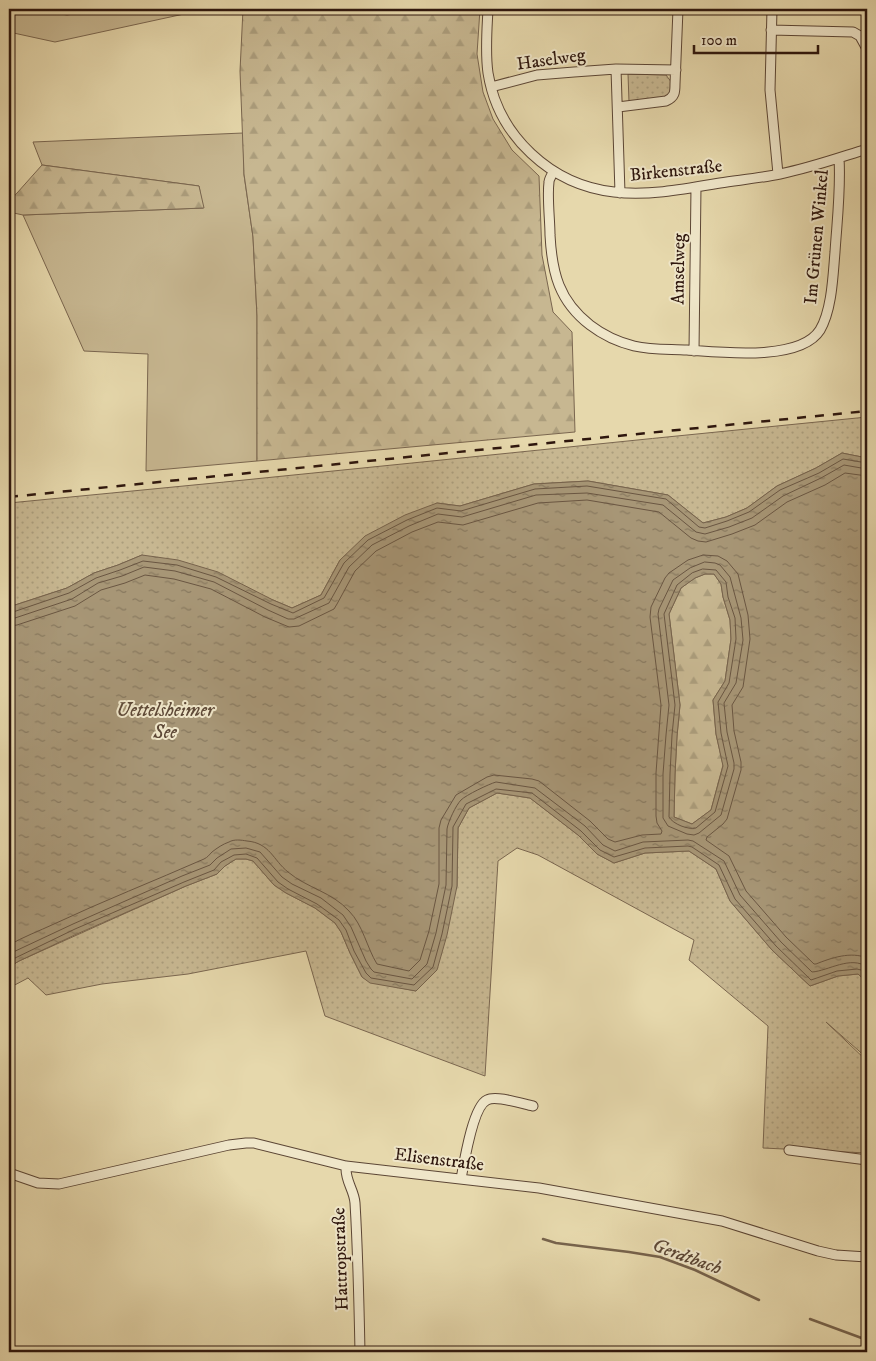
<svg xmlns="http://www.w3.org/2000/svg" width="876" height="1361" viewBox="0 0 876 1361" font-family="'IM FELL DW Pica',serif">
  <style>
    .green { fill: #c7b791; stroke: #7a664f }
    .forest { fill: url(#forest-firs); stroke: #7a664f }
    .park { fill: url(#park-dots); stroke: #7a664f }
    .water { fill: url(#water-ripples); stroke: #77634c; fill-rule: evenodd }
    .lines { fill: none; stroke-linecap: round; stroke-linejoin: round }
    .shore { stroke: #6a5642; stroke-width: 1 }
    .stream { stroke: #77634c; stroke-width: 2.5 }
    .minor-casing { stroke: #5c4635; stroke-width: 11 }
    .minor { stroke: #efe6c9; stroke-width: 9 }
    .rail { stroke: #2e160d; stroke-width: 2.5; stroke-dasharray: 9 9; stroke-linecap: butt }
    .labels { text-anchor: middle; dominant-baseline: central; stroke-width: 4; stroke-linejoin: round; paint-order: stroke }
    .street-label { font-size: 18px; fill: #2e160d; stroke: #efe6c9 }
    .water-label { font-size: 19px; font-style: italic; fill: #5e4937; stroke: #efe6c9 }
  </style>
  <defs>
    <pattern id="forest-firs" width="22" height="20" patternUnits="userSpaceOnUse" patternTransform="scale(1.25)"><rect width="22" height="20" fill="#c7b791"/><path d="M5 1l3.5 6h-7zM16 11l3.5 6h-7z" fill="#ab9d7c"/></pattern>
    <pattern id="park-dots" width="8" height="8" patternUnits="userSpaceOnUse" patternTransform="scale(1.25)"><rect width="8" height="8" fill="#c7b791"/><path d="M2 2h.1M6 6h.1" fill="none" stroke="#ab9d7c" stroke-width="1.8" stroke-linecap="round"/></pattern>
    <pattern id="water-ripples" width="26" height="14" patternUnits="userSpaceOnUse" patternTransform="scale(1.25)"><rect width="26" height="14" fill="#a79676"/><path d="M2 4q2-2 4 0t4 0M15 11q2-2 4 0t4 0" fill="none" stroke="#88795f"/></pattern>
  </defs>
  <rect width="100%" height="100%" fill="#e6d8ac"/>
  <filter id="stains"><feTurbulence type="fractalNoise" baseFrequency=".004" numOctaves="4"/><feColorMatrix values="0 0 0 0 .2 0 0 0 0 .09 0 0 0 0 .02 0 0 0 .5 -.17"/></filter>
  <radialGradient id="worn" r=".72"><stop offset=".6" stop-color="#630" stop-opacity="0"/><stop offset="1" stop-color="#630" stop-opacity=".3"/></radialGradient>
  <path class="green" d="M9,9H31L67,15L104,9H207L55,42L9,32Z
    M243,133L244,175L253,237L257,316V461L146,471L148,354L84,351L23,215L203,208L199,186L42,165L33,142Z"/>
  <path class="forest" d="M243,9H480L477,54L483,92L493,119L512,150L539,176L542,255L553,312L572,332L575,432L257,461V316L253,237L244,174L240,71Z
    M42,165L199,186L204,208L23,215L9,212V202Z
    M705,574H714L721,584L723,597L730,620L731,639L725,681L713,700L716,734L723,765L711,810L692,824L674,817L675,774L677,736L680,705L669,614L681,588L695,578Z"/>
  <path class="park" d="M628,74L666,75L672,83C672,91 671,95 663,99L629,102Z
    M867,417V458L842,453L816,468L777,486L747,508L726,517L703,523L668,495L588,481L534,484L460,506L437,503L340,560L321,595L292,608L273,600L142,555L118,565L94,573L67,588L9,607V503C295,476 581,445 867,417Z
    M497,793L530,798L578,835L597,854L614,863L645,853L689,851L716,869L730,901L772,950L810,986L838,976L858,974L867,982V1058L826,1022L867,1061V1153L763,1148L768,1026L689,960L694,940L538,855L517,848L498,861L485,1076L325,1016L306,951L188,974L102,984L46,995L28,978L9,988V967L19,961L186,886L217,874L225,866L236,859H246L253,861L274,885L286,893L315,908L335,923L341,932L350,953L362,977L370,982L416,991L457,886L458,828L469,808Z"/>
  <path class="water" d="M842,453L867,458V982L858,974L838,976L810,986L772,950L730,901L716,869L689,851L645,853L614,863L597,854L578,835L530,798L497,793L469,808L458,828L457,886L447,935L437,970L416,991L370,983L362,977L350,953L341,932L335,923L315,908L286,893L274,885L253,861L246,859H236L225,866L217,874L186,886L77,934L19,961L9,967V607L67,588L94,573L118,565L142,555L178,560L218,572L273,600L292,608L321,595L340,560L365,536L405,515L437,503L460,506L534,484L588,481L668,495L703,523L726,517L747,508L777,486L816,468ZM705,574H714L721,584L723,597L730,620L731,639L725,681L713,700L716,734L723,766L711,810L692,824L674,817L675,774L677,736L680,705L669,614L681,588L695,578Z"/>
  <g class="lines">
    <path class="shore" d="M705,562L715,563L720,565L730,577L741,618L743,640L736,683L724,703L727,732L734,763V769L721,815L699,833L694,835L687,834L668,826L663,818V774L666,735L669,705L658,614L659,609L673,580L690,568Z
      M703,569L716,570L726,582L728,597L735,618L736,639L729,683L718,702L721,733L728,766L715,812L696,828C688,830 673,824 669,817L670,774L672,735L675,705L664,614L677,585L692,573Z
      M9,612H13L69,593L96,578L120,570L143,561L177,565L216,577L271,604L293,613L324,598L344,563L368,540L407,520L437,508L461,511L535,489L587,486L666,499L699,527L705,528L727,521L749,512L780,490L819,473L843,459L867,463
      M9,619L15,618L72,599L98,583L122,576L144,567L175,571L214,582L268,610L288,619H294L329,603L349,567L372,545L409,526L438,514L462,517L536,495L587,493L663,505L696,532L705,534L729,527L752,518L783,496L821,478L844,465L867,469
      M9,626L17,625L75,606L101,590L125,583L145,575L174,579L211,589L265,617L289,627L299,626L334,609L337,604L355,571L376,551L412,532L438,522L463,525L538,503L587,500L659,512L691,538L698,541L706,542L732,534L755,525L787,502L825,485L845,473L867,476
      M9,945C23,937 39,931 54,924C103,901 154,881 204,859C208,857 209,855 212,852C217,848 223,844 229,842C234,839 241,840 247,841C270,843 273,860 288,872C307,888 332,892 349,911C363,925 367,948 377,964L409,971L420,960L429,931L439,884V828L441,820L456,795L487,777L494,775L532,779L539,781L590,821L608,839L615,842L642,835L661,834L662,831L657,823L656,816V773L661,705L650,617L651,607L665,578L669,573L688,560L703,555L718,556L727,561L738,574L748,615L750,639L743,687L732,705L734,731L741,762V770L727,819L723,824L707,837L706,840L729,856L746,891L786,937L814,964H816C831,958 851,951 867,958
      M9,954L73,924L182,876L210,865L217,858L231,849L246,848L260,852L282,877L292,884L321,898L343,915L351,927L366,961L371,969L374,972L412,979L427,964L436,933L446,885L447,829C448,822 456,805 461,800C466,795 489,784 496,782L535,788L585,826L603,845L615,851L643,842L688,840L693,841L724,861L740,895L781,942L812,972C828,971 851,955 867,967
      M9,961L75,929L184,882L214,870L221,862L234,855L246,854L257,858L278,882L288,889L317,904L339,920L346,930L354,951L366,973L371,978L414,985L433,967L442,934L452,886L453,827L466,804L496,789L532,793L581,831L600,850L614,857L645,848L688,846L692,847L719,865L735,899L776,946L811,980L837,971L857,969L861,970L867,975"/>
    <path class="stream" d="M543,1239L556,1243L629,1252L660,1257L695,1270L759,1300
      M810,1319L867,1340"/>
    <g class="minor-casing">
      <path id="minor" d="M488,9C487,30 485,52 488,73C498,136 551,185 614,192C649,196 685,189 720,183C740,180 760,178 780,174C810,168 838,158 867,149
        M772,9L770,90L778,174
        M771,30L853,32L860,36L866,47
        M616,69L620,193
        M491,87L537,75L574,72L616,69L676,70
        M618,107L666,101C675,97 675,92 675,84L678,9
        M553,172C552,175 549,179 549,182C547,197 550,220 550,235C552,273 559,301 590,325C603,335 618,342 634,346C651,350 669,349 687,350C719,352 800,362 820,330C832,310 833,275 835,252C837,221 841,189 839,158
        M694,351L696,187
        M789,1150L867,1160
        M346,1166C345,1182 354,1189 355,1203C358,1252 359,1302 360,1352
        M9,1173L38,1183L59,1184L229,1145L246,1143H254L346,1166L539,1188L722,1221L818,1251L836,1255L867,1257
        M461,1179C464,1163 473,1106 487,1100C496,1095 523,1104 533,1106"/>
    </g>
    <use href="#minor" class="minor"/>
    <path class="rail" d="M9,497L867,411"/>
  </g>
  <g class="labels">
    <g class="street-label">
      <text transform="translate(551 60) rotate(-8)">Haselweg</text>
      <text transform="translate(676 171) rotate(-6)">Birkenstraße</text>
      <text transform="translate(817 237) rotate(-85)">Im Grünen Winkel</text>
      <text transform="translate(679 269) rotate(-89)">Amselweg</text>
      <text transform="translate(439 1160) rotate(7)">Elisenstraße</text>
      <text transform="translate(341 1259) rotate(-92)">Hattropstraße</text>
    </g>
    <g class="water-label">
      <text x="165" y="710">Uettelsheimer<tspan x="165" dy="22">See</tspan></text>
      <text transform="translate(687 1257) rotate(20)">Gerdtbach</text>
    </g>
  </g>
  <rect width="876" height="1361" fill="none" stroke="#e6d8ac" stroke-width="30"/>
  <rect x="10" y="10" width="856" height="1341" fill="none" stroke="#2e160d" stroke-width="2.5"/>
  <rect x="15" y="15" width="846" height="1331" fill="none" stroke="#2e160d"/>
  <path d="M694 45v8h124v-8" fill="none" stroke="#2e160d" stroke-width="2.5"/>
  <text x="701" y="45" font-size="15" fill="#2e160d" stroke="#efe6c9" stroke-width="4" paint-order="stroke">100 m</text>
  <rect width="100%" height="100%" filter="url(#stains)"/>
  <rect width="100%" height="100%" fill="url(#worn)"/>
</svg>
